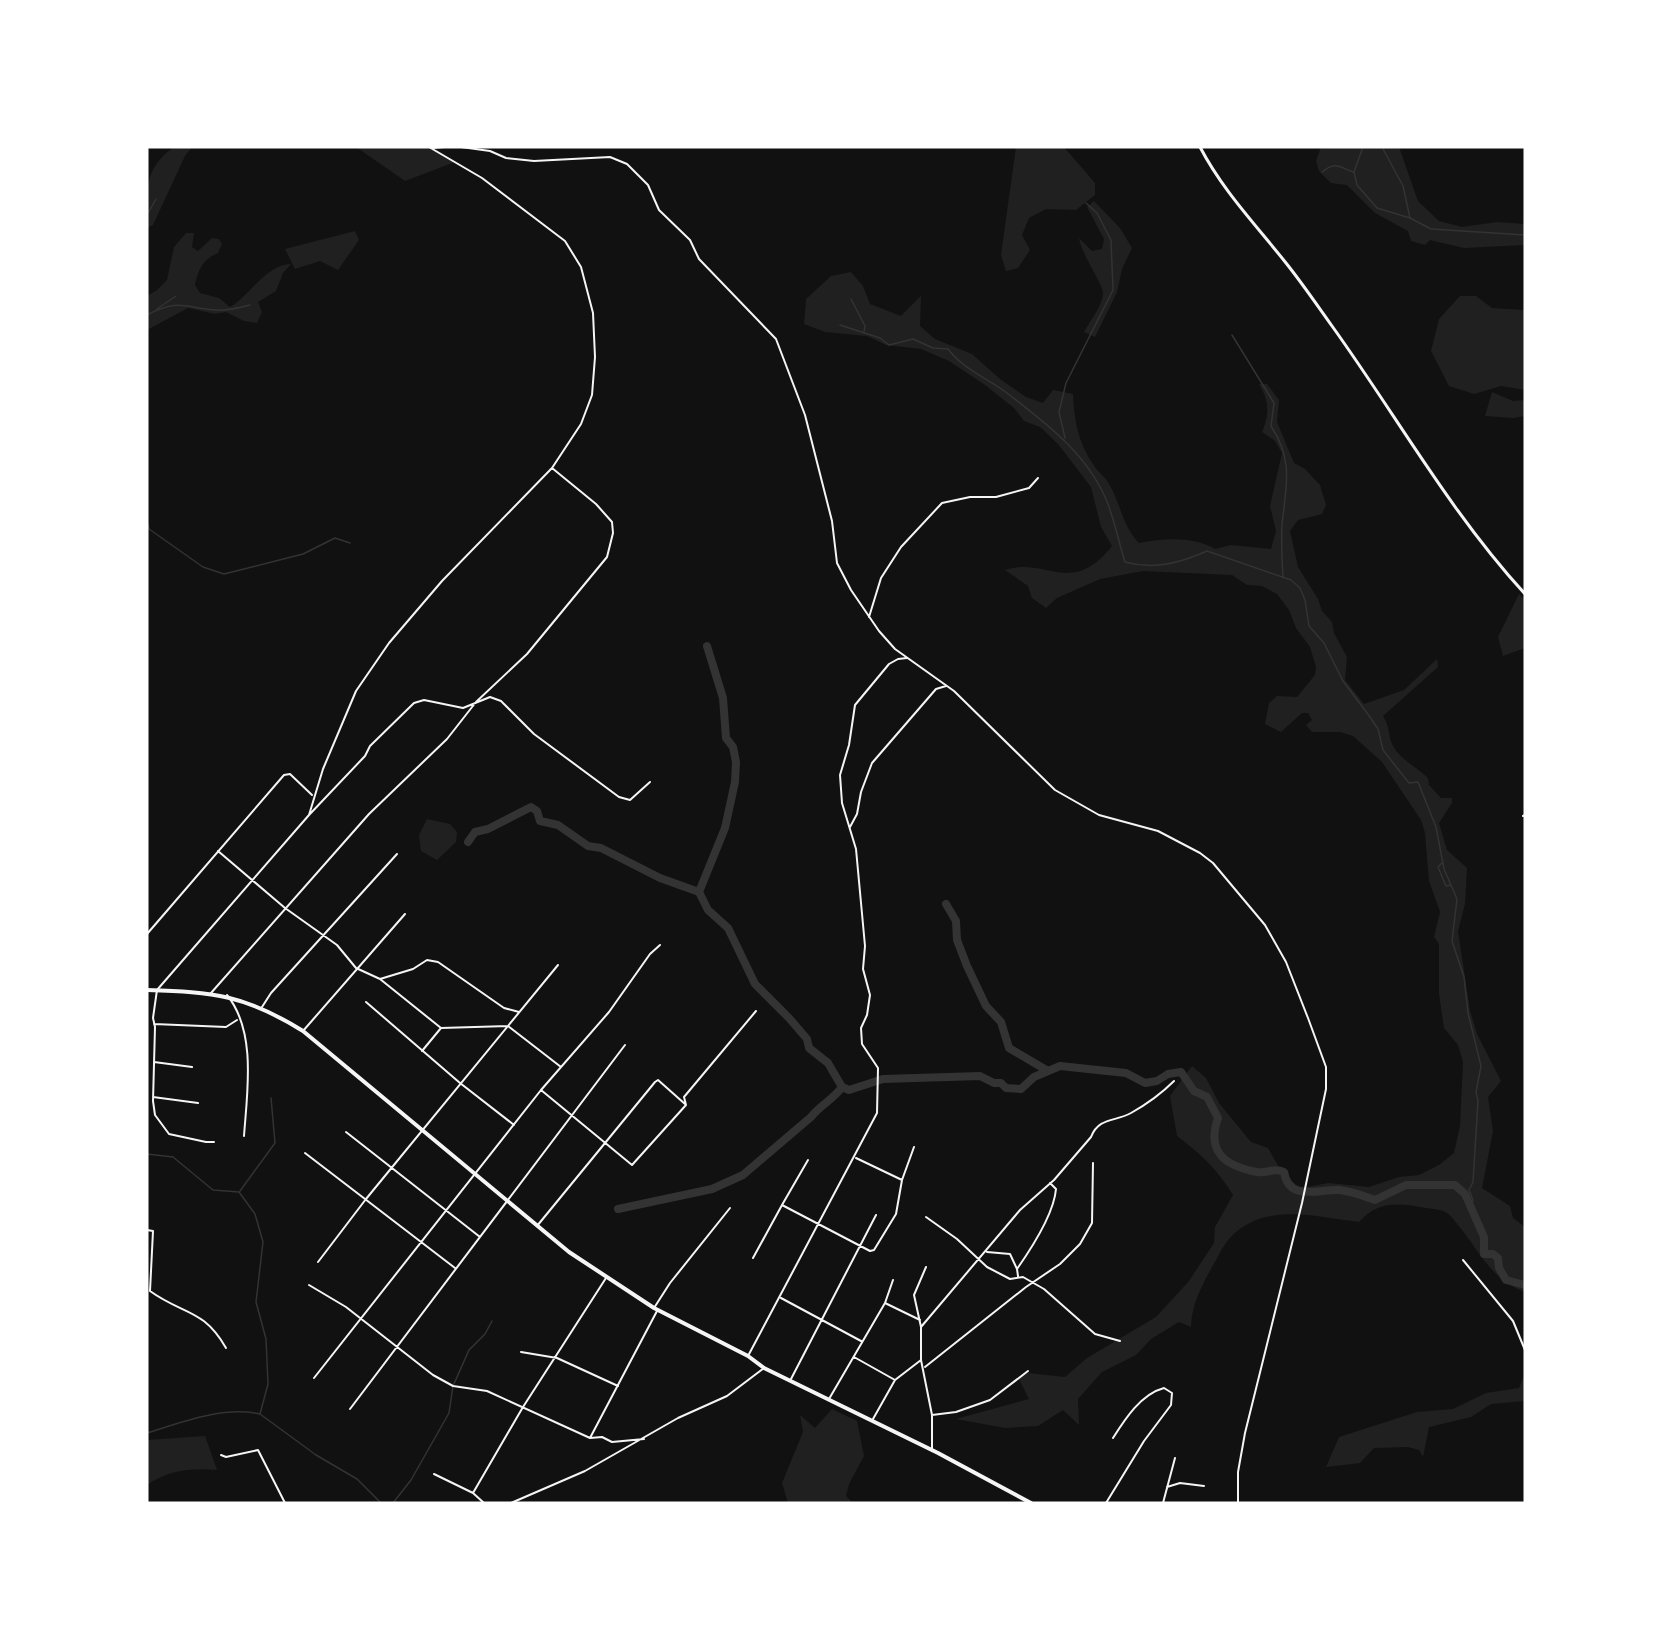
<svg xmlns="http://www.w3.org/2000/svg" width="1672" height="1650" viewBox="0 0 1672 1650" font-family="Cabin,sans-serif">
  <style>
    .green { fill: #202020 }
    .lines { fill: none; stroke-linecap: round; stroke-linejoin: round }
    .stream { stroke: #333; stroke-width: 1.5 }
    .river { stroke: #333; stroke-width: 8 }
    .minor { stroke: #f5f5f5; stroke-width: 2 }
    .secondary { stroke: #f5f5f5; stroke-width: 3 }
    .trunk { stroke: #f5f5f5; stroke-width: 4 }
  </style>
  <rect width="100%" height="100%" fill="#111"/>
  <path class="green" d="M174,147H192L185,156L153,225L147,228C147,192 142,170 174,147Z
    M356,147H433L455,162L405,181Z
    M1016,147H1064L1095,183V195L1076,210L1046,209L1029,218L1022,235L1030,250L1018,268L1006,271L1001,255Z
    M1321,147H1399L1418,201L1439,221L1462,227L1497,222L1525,224V245L1464,248L1430,240L1425,245L1411,241L1408,231L1375,213L1347,185L1331,183L1319,171L1316,161Z
    M1094,201L1120,228L1132,248L1122,269L1117,292L1095,337L1084,332C1090,321 1102,306 1103,294C1104,285 1082,256 1079,238L1092,251L1102,249L1104,239L1087,207Z
    M355,231L359,240L338,270L320,261L295,269L285,249Z
    M186,233H194L192,247L198,251L212,238L219,239L222,244L218,253C203,259 198,270 195,285L200,293L219,298L230,307C250,295 267,264 291,264L283,273L276,291L258,302L262,312L257,323L244,321L226,312L215,314L188,308L147,330V296L157,290L167,280L174,247Z
    M851,272L863,286L870,304L901,316L921,296L920,326L935,339L972,354L1000,379L1026,397L1043,403L1053,390L1073,394C1074,419 1078,443 1093,464C1097,471 1104,476 1108,482C1121,503 1122,526 1139,543C1164,538 1194,536 1215,549L1231,545L1271,549L1276,531L1270,506L1282,453L1275,441L1262,432C1270,413 1269,401 1259,384H1267L1279,400L1277,422L1294,463L1305,469L1320,485L1326,505L1322,514L1298,520L1290,531L1298,567L1318,599L1322,611L1332,622L1334,633L1347,657L1345,680L1364,704L1404,690L1437,659L1438,667L1383,716C1390,727 1388,734 1392,744C1398,758 1417,767 1428,778L1429,785L1441,798H1452V803L1439,823L1447,850L1467,868L1465,904L1458,931L1470,1011L1477,1034L1501,1081L1488,1097L1493,1131L1482,1188L1510,1206L1513,1218L1525,1227V1292C1491,1280 1479,1250 1458,1225C1454,1220 1450,1214 1445,1212C1440,1209 1432,1209 1426,1208C1400,1203 1378,1200 1359,1222C1315,1217 1263,1201 1229,1239C1222,1247 1217,1259 1212,1267C1201,1288 1192,1303 1191,1327L1179,1322L1151,1339L1136,1355L1102,1372L1078,1399L1079,1425L1063,1410L1038,1426L1005,1428L956,1419L1029,1399L1018,1377L1028,1373L1065,1377L1087,1358L1156,1317L1189,1281L1214,1243L1215,1227L1233,1195C1218,1170 1200,1153 1177,1136L1170,1096L1192,1066L1206,1078L1219,1103L1251,1142L1268,1148L1292,1190L1328,1183L1369,1187L1399,1177L1419,1175L1439,1165L1454,1153L1460,1126L1463,1062L1458,1045L1444,1028L1439,994V944L1434,937L1440,912L1429,881L1425,833L1421,820L1382,762L1353,736L1340,732H1312L1306,725L1312,720L1308,713H1302L1281,732L1265,724L1269,703L1277,696L1297,697L1315,675L1316,667L1310,647L1296,628L1289,610L1277,594L1262,586L1247,585L1232,575L1143,571L1100,579L1057,598L1046,608L1032,598L1028,586L1005,570C1046,556 1071,598 1112,546L1101,527L1091,487L1058,444L1040,427L1024,421L1014,408L985,385L949,361L921,349L886,345L867,336L825,332L804,324L806,299L831,276Z
    M1460,296H1476L1492,308L1525,310V390L1501,386L1474,394L1449,386L1431,351L1439,319Z
    M1492,392L1513,401L1525,400V416L1514,418L1485,416Z
    M1519,594L1525,600V648L1503,656L1498,637Z
    M427,819L450,824L457,832L456,842L437,860L421,851L419,835Z
    M1525,1374V1401L1491,1404L1471,1417L1429,1427L1423,1457L1419,1450L1408,1447L1374,1448L1360,1463L1326,1467L1339,1437L1417,1412L1453,1409L1486,1393L1519,1388Z
    M832,1409L857,1421L864,1456L849,1484L846,1496L853,1503H788L782,1483L803,1432L800,1415L815,1428Z
    M205,1436L217,1470C192,1468 168,1470 147,1485V1440Z"/>
  <g class="lines">
    <path class="stream" d="M1363,147L1354,172L1357,185L1377,208L1410,218L1431,229L1525,235
      M1382,147L1403,186L1410,218
      M1322,172C1336,161 1339,167 1353,172
      M147,215L156,199
      M851,299L865,326L864,332
      M157,309L176,296
      M147,315C179,298 185,308 216,310C228,311 239,308 250,305
      M840,325L880,338L889,345L913,339L933,348L948,349C963,369 987,378 1007,393C1047,424 1089,455 1108,504C1115,523 1119,543 1125,562C1154,570 1180,563 1207,551L1291,580L1300,588L1305,600L1309,626L1324,643L1343,681L1370,717L1378,729L1383,750L1409,783L1418,782L1436,827L1444,869L1457,899L1452,941L1464,977L1468,1013L1481,1066L1476,1092L1478,1101L1473,1182L1469,1190L1473,1200L1469,1206
      M1232,335L1274,403L1271,426C1294,461 1286,486 1282,525C1281,542 1282,560 1283,577
      M1065,438L1059,412L1066,383L1113,290L1111,240L1097,213L1086,203
      M147,521L149,529L203,567L224,574L303,554L335,538L350,543
      M1442,863L1438,867L1446,886L1451,885
      M147,1154L173,1157L213,1190L239,1192L255,1214L263,1242L256,1302L266,1339L268,1384L260,1414
      M240,1191L275,1143L271,1098
      M147,1433C182,1422 223,1406 260,1414L316,1455L357,1479L381,1503
      M393,1503L411,1480L449,1413L453,1386L469,1350L485,1334L492,1321"/>
    <path class="river" d="M468,842L475,832L488,829L531,807L537,811L540,821L558,825L588,846L601,848L660,878L699,892L708,910L728,928L755,984L789,1018L807,1039L809,1048L828,1063L842,1087L849,1090L883,1079L980,1076L994,1083H1001L1006,1088L1021,1089L1034,1077L1060,1066L1126,1073L1145,1083L1157,1081L1168,1074L1181,1072L1194,1091L1207,1097L1218,1118C1206,1152 1225,1166 1257,1172C1267,1174 1274,1167 1284,1172C1289,1202 1319,1189 1339,1190C1351,1191 1364,1196 1375,1200L1406,1185H1455L1465,1194L1484,1237V1254H1493L1498,1258L1499,1268L1506,1280L1525,1285
      M699,892L725,828L735,782L736,762L733,747L726,738L723,698L707,646
      M946,904L956,921L957,940L967,966L986,1006L1001,1022L1009,1048L1048,1071
      M618,1209L712,1189L743,1175L811,1117C820,1105 834,1099 842,1087"/>
    <path class="minor" d="M461,147L490,151L506,158L534,161L610,157L627,164L648,185L659,210L690,240L699,259L776,339L805,415L832,521L837,563L851,590L879,631L895,649L954,691L1055,790L1099,815L1158,831L1200,853L1213,863L1265,925L1286,962L1308,1018L1326,1067V1089L1302,1203L1245,1433L1238,1472V1503
      M432,148L444,147
      M869,617L881,578L901,547L942,503L970,497H996L1029,488L1038,478
      M309,815L323,769L356,691L389,643L442,581L552,468L581,424L592,395L595,357L593,313L581,267L565,241L482,178L429,147
      M1523,816L1525,815
      M850,827L857,814L861,792L872,763L936,689L946,686
      M218,851L285,908L337,945L356,968L380,979L441,1028L508,1026L561,1067
      M147,934L284,775L290,774L312,795
      M380,979L413,969L427,960L438,962L504,1008L519,1012
      M211,993L369,814L447,739L476,702L527,654L607,557L613,533L612,522L596,504L552,468
      M227,995C257,1032 247,1093 244,1136
      M366,1002L460,1083L514,1125
      M262,1007L271,993L397,854
      M154,1024L226,1027L237,1020
      M303,1031L405,914
      M422,1051L441,1028
      M154,1062L192,1067
      M541,1090L632,1165L686,1105L684,1097L756,1011
      M153,1097L198,1103
      M346,1132L480,1237
      M214,1142H206L169,1134L155,1115L153,1101L155,1027L153,1018L157,990L309,815L365,756L370,746L414,703L424,700L463,708L490,697L501,701L534,734L619,797L630,800L650,782
      M305,1153L455,1268
      M856,1158L902,1180
      M808,1160L782,1205L870,1251L874,1250L896,1214L902,1180L914,1147
      M926,1217L957,1239L987,1267L1010,1279L1023,1277L1044,1289L1095,1334L1120,1341
      M537,1226L655,1082L658,1080L685,1104
      M147,1230L153,1231L150,1291C183,1315 203,1308 226,1348
      M987,1252L1010,1254L1017,1269L1018,1276
      M753,1258L782,1205
      M1463,1260L1513,1321L1525,1350
      M318,1262L366,1199L558,965
      M926,1267L914,1295L921,1327V1360L932,1415V1451
      M1017,1269C1031,1249 1054,1213 1056,1189L1050,1183
      M309,1285L346,1307L433,1375L453,1386L487,1391L590,1438L602,1437L612,1442L644,1439
      M781,1298L861,1341
      M885,1303L920,1320
      M654,1308L670,1283L730,1208
      M921,1327L1020,1210L1054,1180L1091,1137C1099,1117 1115,1122 1131,1113C1147,1104 1161,1094 1174,1081
      M521,1352L557,1358L618,1386
      M748,1356L877,1113L878,1068L862,1044L861,1028L867,1015L870,995L863,969L865,946L856,849L842,803L840,775L849,745L855,705L889,664L898,659L907,658
      M854,1357L895,1380
      M925,1367L1026,1287L1060,1264L1080,1244L1092,1223L1093,1163
      M314,1378L541,1090L609,1012L650,954L660,945
      M791,1379L876,1215
      M829,1399L885,1303L893,1280
      M350,1409L625,1045
      M932,1415L956,1412L990,1400L1028,1371
      M873,1419L895,1380L921,1360
      M590,1438L657,1311
      M221,1455L226,1457L258,1450L285,1503
      M434,1474L473,1493L484,1503
      M1167,1487L1180,1483L1204,1486
      M473,1493L523,1407L606,1278
      M511,1503L585,1471L678,1418L727,1396L764,1368
      M1106,1503L1144,1441L1171,1405L1172,1393L1164,1388C1141,1394 1125,1419 1113,1438
      M1163,1503L1175,1458"/>
    <path class="secondary" d="M1200,147C1223,191 1256,225 1286,263C1302,283 1317,305 1332,326C1396,415 1450,512 1525,594"/>
    <path class="trunk" d="M147,990C214,992 245,995 303,1031L569,1252L654,1308L748,1356L764,1368L938,1453L1031,1503"/>
  </g>
  <rect width="1672" height="1650" fill="none" stroke="#ffffff" stroke-width="297"/>
</svg>
